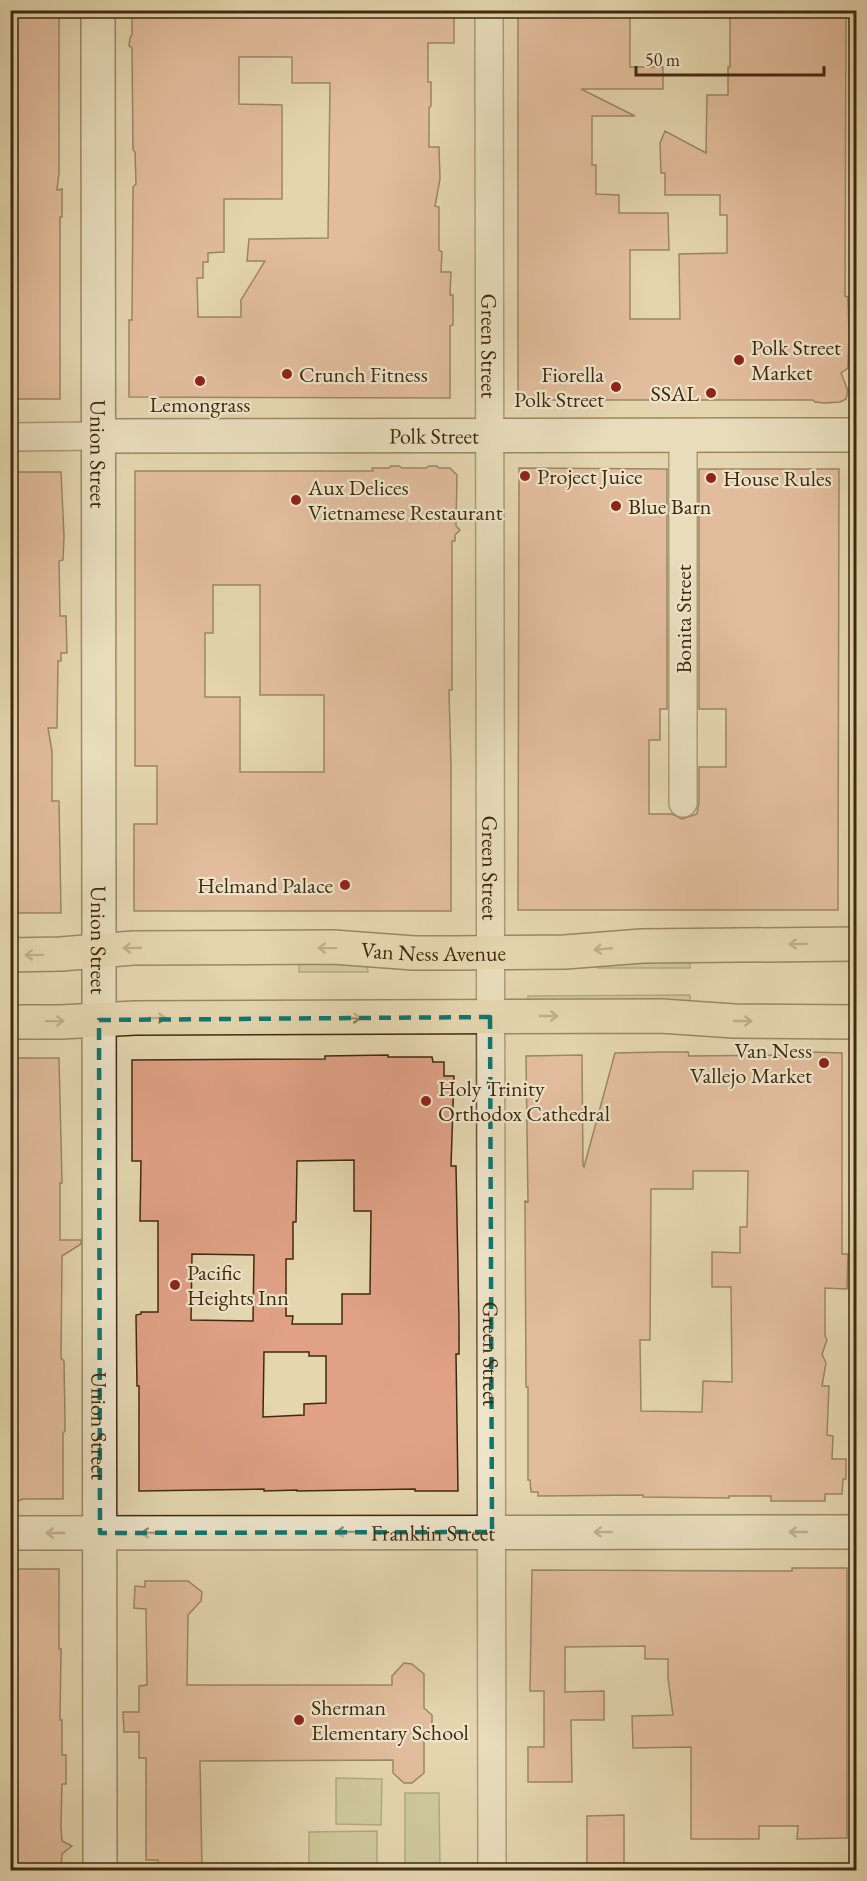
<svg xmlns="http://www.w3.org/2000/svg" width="867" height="1881" viewBox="0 0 867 1881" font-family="'EB Garamond',serif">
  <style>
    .green { fill: #b6bd89; stroke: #7b744b; stroke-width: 1.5 }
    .building { fill: #e0a187; stroke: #402a0d; stroke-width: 1.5; fill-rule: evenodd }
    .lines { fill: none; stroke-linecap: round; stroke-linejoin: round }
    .street-casing { stroke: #695536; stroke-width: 30 }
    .secondary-casing { stroke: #402a0d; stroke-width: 36 }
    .highway-casing { stroke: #402a0d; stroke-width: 36 }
    .street { stroke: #ede4cb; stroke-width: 27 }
    .secondary { stroke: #ede4cb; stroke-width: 33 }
    .highway { stroke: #e4d6af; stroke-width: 33 }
    .oneway { stroke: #92805e }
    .oneway2 { stroke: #96876c }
    .marked { fill: none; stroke: #0f766e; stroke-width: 4.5; stroke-dasharray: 12 8; stroke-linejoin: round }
    .poi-dot { fill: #8f2418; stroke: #ede4cb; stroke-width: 2 }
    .labels { text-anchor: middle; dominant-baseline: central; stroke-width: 4.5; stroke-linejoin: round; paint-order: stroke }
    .street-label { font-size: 22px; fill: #402a0d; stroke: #ede4cb }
    .poi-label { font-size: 22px; fill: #402a0d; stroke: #ede4cb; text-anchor: start }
  </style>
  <rect width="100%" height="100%" fill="#e4d6af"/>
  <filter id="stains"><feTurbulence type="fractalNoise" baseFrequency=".00333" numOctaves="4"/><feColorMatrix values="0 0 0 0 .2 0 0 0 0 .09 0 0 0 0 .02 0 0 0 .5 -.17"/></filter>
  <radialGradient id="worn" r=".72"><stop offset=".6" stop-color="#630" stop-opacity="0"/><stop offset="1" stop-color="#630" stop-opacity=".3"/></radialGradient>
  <path class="green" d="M690,958V968H598V963Z
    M299,962L367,964L368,972H299Z
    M690,995V1005L528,1004V996Z
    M336,1778L382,1779L381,1825L336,1824Z
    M405,1793H439L440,1870H405Z
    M377,1831V1865L309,1866V1832Z"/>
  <path class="building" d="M10,10H59V173L57,190L62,189V217H60V399H10Z
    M132,10H454V43H428V82H431V106L429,108V147H439L440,179L435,206L439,207V250L442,252L441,272H451L450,295H453V325L450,326V398L129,397V320H132L133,187L136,184L135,152L133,150L132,48L129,46L130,38L132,34ZM239,57H292V83H330L328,238L249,239L247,261H265L241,300V317H198L197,278H203V262H208V253L224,252V199H282V105L239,104Z
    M518,10H630V67H663V89H581L635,116H592V165H596V194L619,195V213H668L669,250H630V319H680L679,254L727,253V215H720V195H665V173H661L660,143L665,131L706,153L707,95H728V67H730V10H846L845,296L848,297L849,335L848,368L841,373L848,391L846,399L840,402L825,403L815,402L813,400H518Z
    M391,466H399L402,468H426L429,466H437L439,468H450L457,475L456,526L460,530L455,535V541H452V690H449L451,765V911H134V824H157V766H135V471H373L372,468H389ZM213,585H260V695H324V772H240V697H205V633H213Z
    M519,468L667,469V709H660V740H649V814H672L682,819L697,814L699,803V767H726V709H699V469H839L838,910H518Z
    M10,472H61L64,536L63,560L59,561L60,616H66L67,653H61V661H58L57,728H48L52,751V801H59L61,913H10Z
    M663,1052H688L689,1056L808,1055L811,1052L842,1053V1254H848L847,1289L825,1288V1336L827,1340L822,1354L826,1363L822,1386H829L827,1435L833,1436L832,1459H846V1479H843L842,1494H825V1501H771V1496H729V1498L643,1497V1495L538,1496V1492H531L530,1480H528V1387H526L525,1201L528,1202L526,1056L582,1055L583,1166L584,1167L615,1053ZM693,1171H748L747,1227H740V1253L712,1252V1287H731L732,1382L703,1381L702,1412L641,1411L640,1340H650L651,1189H693Z
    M388,1055V1057H432L433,1062H444V1076H454L451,1166H456L459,1322V1354H456L458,1491H415V1489L297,1491V1490L264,1491V1489L139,1491V1386H137L136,1315L141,1314V1312H158V1221H140L141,1161H132V1060L325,1059V1056ZM354,1160V1211H371L370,1294H342V1324H292L293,1316H286V1259H293V1222H296L297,1161ZM192,1254L254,1255L253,1321L191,1320ZM264,1352H309V1356H326V1403L304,1404V1415L263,1417Z
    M10,1058H59L62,1183H60V1240H81V1244L62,1256L61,1358L64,1361L65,1420V1431L63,1433V1499H23L10,1504Z
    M792,1568H847V1838L797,1839L798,1826H759V1839H691V1747L633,1748L632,1716L673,1715L668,1678V1659H645V1646L565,1647V1692L604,1691V1720H571L572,1782H528V1747H544V1691H530L532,1570L792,1571Z
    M10,1569H59V1649H61L60,1720H62V1755H66V1784H62L61,1827L62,1841L72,1846L62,1854L61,1870H10Z
    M145,1581H188L202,1592L201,1601L188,1615L187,1685H392V1676L404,1663L412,1664L424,1674V1708L432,1715V1733L424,1741V1773L412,1783H404L393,1773V1760L200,1761L202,1870H158V1860H146V1758H139V1732H124L123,1712H139V1686L147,1685L146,1609L134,1608L135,1586L145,1587Z
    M624,1815V1869H587V1816Z"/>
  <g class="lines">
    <g class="street-casing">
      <g id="street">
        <path id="s1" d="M489,10L492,1870"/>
        <path d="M683,435V803"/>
        <path d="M10,437L98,436"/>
      </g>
    </g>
    <g class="secondary-casing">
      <g id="secondary">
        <path id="s2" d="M98,10L100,1870"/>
        <path id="s3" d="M98,436L856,435"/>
        <path id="s4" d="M10,1533L856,1532"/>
      </g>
    </g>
    <g class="highway-casing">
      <g id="highway">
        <path id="s5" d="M10,955L61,954L133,948L333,947L414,953H455L565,952L642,946L856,944"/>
        <path d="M10,1022H61L135,1018L661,1016L734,1021L856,1022"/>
      </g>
    </g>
    <use href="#street" class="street"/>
    <use href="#secondary" class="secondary"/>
    <use href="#highway" class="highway"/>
  </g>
  <defs><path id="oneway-shaft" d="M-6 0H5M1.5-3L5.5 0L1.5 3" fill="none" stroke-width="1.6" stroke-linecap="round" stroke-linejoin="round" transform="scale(1.5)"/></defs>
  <g class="oneway">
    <use href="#oneway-shaft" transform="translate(798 944) rotate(179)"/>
    <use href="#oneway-shaft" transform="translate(132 948) rotate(178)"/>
    <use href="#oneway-shaft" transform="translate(327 948) rotate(-179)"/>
    <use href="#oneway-shaft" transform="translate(603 949) rotate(175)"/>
    <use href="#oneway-shaft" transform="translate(34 955) rotate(179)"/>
    <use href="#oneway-shaft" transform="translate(549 1016)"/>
    <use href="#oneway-shaft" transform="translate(157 1018)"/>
    <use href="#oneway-shaft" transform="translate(352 1018)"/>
    <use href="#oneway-shaft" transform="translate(55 1021) rotate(-1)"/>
    <use href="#oneway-shaft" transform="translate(743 1021)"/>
  </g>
  <g class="oneway2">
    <use href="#oneway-shaft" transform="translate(345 1532) rotate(180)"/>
    <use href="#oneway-shaft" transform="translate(603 1532) rotate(-180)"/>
    <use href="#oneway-shaft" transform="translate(798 1532) rotate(-180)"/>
    <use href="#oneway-shaft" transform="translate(55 1533) rotate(180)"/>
    <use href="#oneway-shaft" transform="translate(150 1533) rotate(180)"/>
  </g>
  <path d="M0 0H867V1881H0ZM490,1017L492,1532L100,1533L99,1020Z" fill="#e4d6af" fill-opacity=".55" fill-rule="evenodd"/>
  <path class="marked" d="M490,1017L492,1532L100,1533L99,1020Z"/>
  <g class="poi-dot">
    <circle cx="739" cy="360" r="6"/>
    <circle cx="287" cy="374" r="6"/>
    <circle cx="200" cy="381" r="6"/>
    <circle cx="616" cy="387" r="6"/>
    <circle cx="711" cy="393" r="6"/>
    <circle cx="525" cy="476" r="6"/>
    <circle cx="711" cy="478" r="6"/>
    <circle cx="296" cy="500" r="6"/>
    <circle cx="616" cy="506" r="6"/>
    <circle cx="345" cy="885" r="6"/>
    <circle cx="824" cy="1063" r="6"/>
    <circle cx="426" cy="1101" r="6"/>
    <circle cx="175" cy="1285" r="6"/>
    <circle cx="299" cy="1720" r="6"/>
  </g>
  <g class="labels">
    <g class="street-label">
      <text stroke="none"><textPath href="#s1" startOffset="336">Green Street</textPath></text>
      <text stroke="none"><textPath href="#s3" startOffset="336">Polk Street</textPath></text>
      <text stroke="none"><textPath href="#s2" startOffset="444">Union Street</textPath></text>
      <text transform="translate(683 619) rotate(-90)">Bonita Street</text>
      <text stroke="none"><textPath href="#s1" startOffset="858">Green Street</textPath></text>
      <text stroke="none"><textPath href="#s2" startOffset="930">Union Street</textPath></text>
      <text stroke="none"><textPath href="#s5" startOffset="424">Van Ness Avenue</textPath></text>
      <text stroke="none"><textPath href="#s1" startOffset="1344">Green Street</textPath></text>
      <text stroke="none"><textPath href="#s2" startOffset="1416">Union Street</textPath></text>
      <text stroke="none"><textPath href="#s4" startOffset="423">Franklin Street</textPath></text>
    </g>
    <g class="poi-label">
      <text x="751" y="347">Polk Street<tspan x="751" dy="25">Market</tspan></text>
      <text x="299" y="374">Crunch Fitness</text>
      <text x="604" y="374" text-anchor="end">Fiorella<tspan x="604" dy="25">Polk Street</tspan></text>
      <text x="699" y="393" text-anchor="end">SSAL</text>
      <text x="200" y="404" text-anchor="middle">Lemongrass</text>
      <text x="537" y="476">Project Juice</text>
      <text x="723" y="478">House Rules</text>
      <text x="308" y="487">Aux Delices<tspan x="308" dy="25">Vietnamese Restaurant</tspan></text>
      <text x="628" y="506">Blue Barn</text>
      <text x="333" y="885" text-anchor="end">Helmand Palace</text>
      <text x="812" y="1050" text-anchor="end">Van Ness<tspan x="812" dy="25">Vallejo Market</tspan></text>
      <text x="438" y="1088">Holy Trinity<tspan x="438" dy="25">Orthodox Cathedral</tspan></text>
      <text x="187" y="1272">Pacific<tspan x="187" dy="25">Heights Inn</tspan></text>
      <text x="311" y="1707">Sherman<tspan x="311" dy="25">Elementary School</tspan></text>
    </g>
  </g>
  <rect width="867" height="1881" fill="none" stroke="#e4d6af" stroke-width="36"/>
  <rect x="12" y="12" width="843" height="1857" fill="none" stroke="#402a0d" stroke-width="3"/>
  <rect x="18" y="18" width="831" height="1845" fill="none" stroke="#402a0d" stroke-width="1.5"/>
  <path d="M636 66v9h188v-9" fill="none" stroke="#402a0d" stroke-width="3"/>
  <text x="645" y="66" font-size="18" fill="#402a0d" stroke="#ede4cb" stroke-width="4.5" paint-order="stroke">50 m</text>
  <rect width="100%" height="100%" filter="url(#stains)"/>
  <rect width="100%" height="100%" fill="url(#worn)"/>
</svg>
